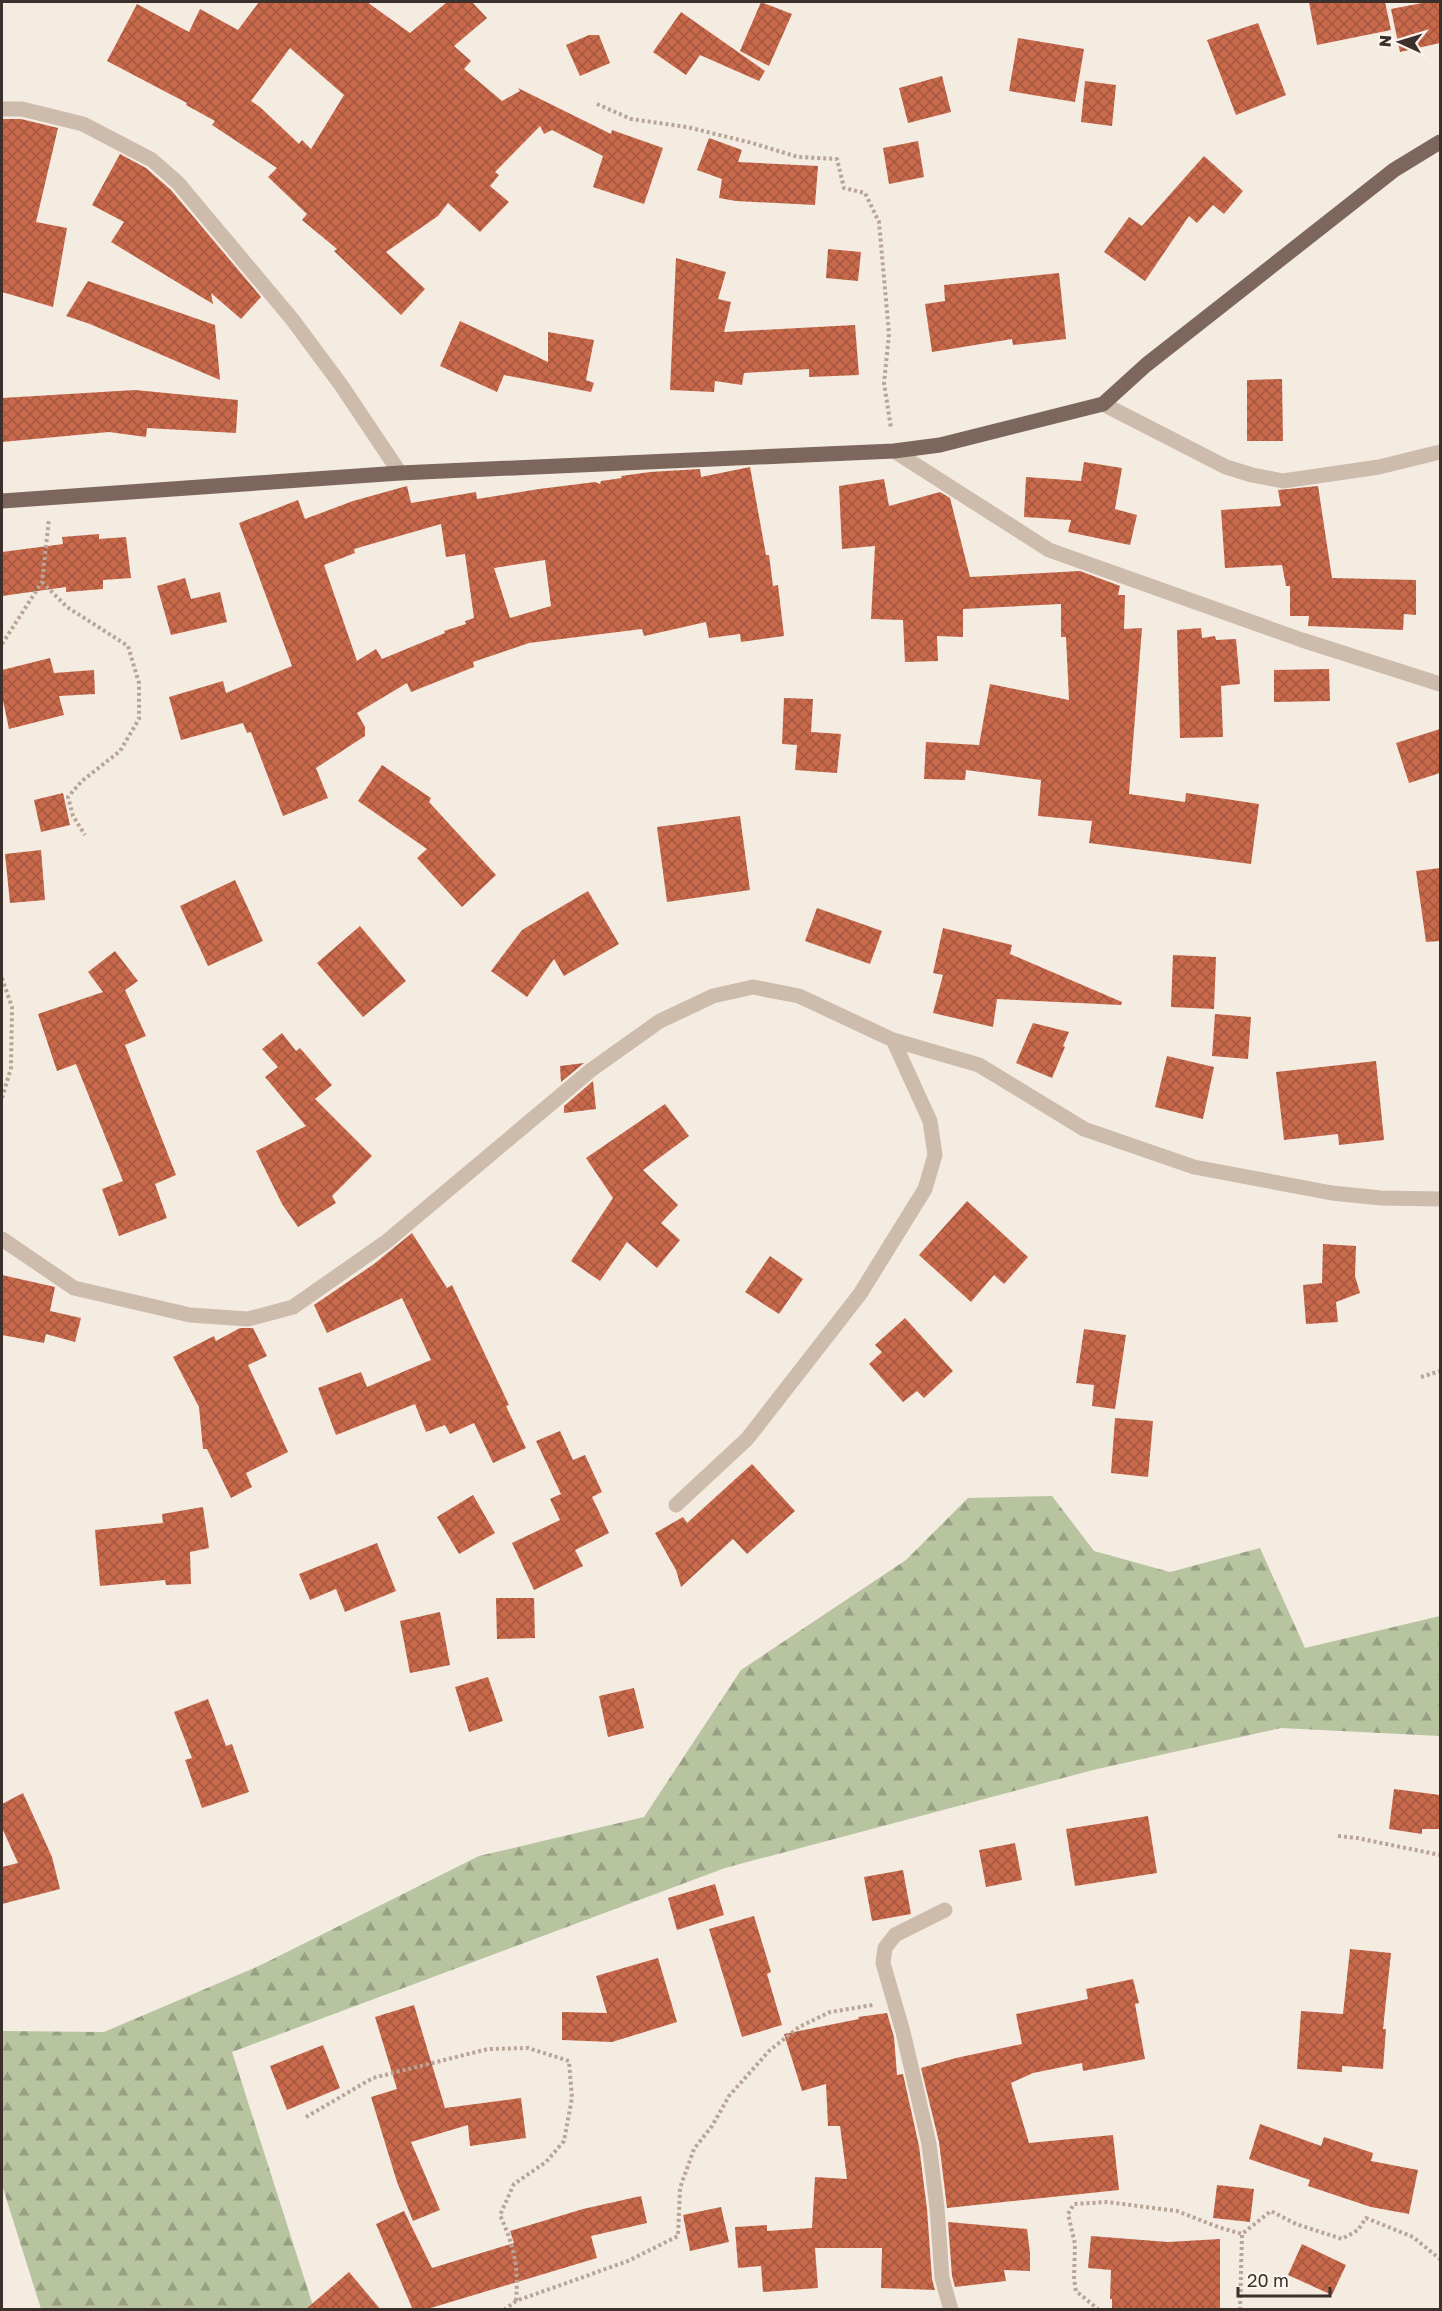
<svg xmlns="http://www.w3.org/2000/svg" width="1442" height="2311" viewBox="0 0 1442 2311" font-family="'Golos Text',sans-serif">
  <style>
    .forest { fill: url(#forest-firs) }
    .building { fill: url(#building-cross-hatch); fill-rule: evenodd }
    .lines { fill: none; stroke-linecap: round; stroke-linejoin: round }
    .path { stroke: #b9a596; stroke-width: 4; stroke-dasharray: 3 3; stroke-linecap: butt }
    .minor { stroke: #cdbbac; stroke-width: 15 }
    .major { stroke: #7d675c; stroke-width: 15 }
  </style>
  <defs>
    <pattern id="forest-firs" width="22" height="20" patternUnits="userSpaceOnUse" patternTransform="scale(1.5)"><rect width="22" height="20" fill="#b8c4a0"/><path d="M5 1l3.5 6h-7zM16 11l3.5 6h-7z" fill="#97a083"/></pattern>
    <pattern id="building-cross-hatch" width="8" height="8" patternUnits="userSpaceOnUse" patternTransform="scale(1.5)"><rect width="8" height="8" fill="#c8694b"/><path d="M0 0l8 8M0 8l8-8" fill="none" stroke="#a4573f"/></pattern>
  </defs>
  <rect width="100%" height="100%" fill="#f4ebe1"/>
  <path class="forest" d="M1052,1496L1094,1551L1170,1572L1260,1548L1305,1648L1440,1616V1736L1281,1728L1093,1770L725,1868L232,2052L314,2309H41L2,2185V2031L104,2032L261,1965L479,1856L644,1817L741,1670L906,1560L968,1498Z"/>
  <path class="building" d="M259,2H367L410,33L447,2H472L487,18L454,46L471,61L464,69L502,101L520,91L518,88L611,134L612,130L663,148L644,204L593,187L603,156L552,130L544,134L540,126L495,172L499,175L490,186L509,202L480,232L448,203L438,216L386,252L425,289L401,315L334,251L337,249L302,220L307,214L268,177L277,168L212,125L215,121L186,105L187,103L107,61L137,4L189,32L200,9L238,30ZM290,48L344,95L311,149L302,140L299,144L260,107L251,101Z
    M761,2L792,14L769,66L740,51Z
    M1309,2H1385L1391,30L1317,45Z
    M1427,2H1440V43L1400,52L1391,9Z
    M681,12L765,71L759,81L700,55L686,75L653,52Z
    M1258,23L1286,95L1236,115L1207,40Z
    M589,35H599L610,63L580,76L566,45Z
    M1018,38L1084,49L1075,102L1009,91Z
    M942,76L951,112L908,123L899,88Z
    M1085,81L1116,85L1112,126L1081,122Z
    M2,119H21L58,128L36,222L67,228L53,307L2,292Z
    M709,138L742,150L738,162L818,166L815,205L736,201L719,198L722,179L697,170Z
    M918,141L924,177L889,184L883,148Z
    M120,154L146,168L171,190L261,297L241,319L211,293L213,304L111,242L124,222L92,205Z
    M1204,156L1243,191L1224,214L1213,205L1197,223L1189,216L1145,281L1104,252L1129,217L1142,226Z
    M828,249L861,252L858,281L826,278Z
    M676,258L726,272L718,299L731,302L724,332L855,325L859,375L809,377V369L744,373L742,385L715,381L714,392L670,390Z
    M1059,273L1066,339L1013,345L1012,339L932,352L925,304L945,301L944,285Z
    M88,281L215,325L220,380L90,324L66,316Z
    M460,321L548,362V332L594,340L586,380L594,383L591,392L504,375L497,392L440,366Z
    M1282,379L1283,441H1247V380Z
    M135,390L238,400L236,433L147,428L146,437L109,432L2,442V398Z
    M1084,462L1122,468L1115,509L1137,515L1130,545L1068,532L1071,520L1024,517L1026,477L1081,481Z
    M750,467L766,555H769L773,586L778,585L784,636L741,642L740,634L709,638L706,622L644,636L642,629L529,643L473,662L474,667L411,692L407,683L357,713L365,727V736L316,768L328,798L283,816L251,732L247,733L243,723L181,740L169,697L223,681L226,693L292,666L239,523L298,500L305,519L353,501L407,486L411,503L476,492L477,499L539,489L595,482L600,484L601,481L622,478L621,476L650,472L700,469L701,477ZM441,524L446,557L465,554L474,618L465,621L466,624L444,631L445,633L382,659L376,649L357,661L324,565L355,553L354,549ZM545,560L551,606L510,618L494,568Z
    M884,479L889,506L940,492L950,498L970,577L1080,571L1120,586L1118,595H1125L1124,629L1142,628L1129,794L1185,802L1186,793L1259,804L1251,864L1089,843L1092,821L1038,816L1041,780L966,770L965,780L924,779L926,742L979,745L990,684L1069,700L1066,637H1061V604L963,609V637L937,636L938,661L905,662L903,620L871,619L875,546L842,549L839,486Z
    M1318,486L1332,578L1416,580V615L1404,614L1403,630L1308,626L1309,616H1290V586H1286L1282,565L1225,568L1221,510L1281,506L1278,490Z
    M99,534V539L126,537L131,578L103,580V589L66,592V587L2,596V552L63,544L62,537Z
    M185,578L191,599L220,592L227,622L171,635L157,586Z
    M1201,628L1202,638L1215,636L1216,640L1236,639L1240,684L1221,686L1223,737L1180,738L1177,630Z
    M50,658L54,673L94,670L95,694L59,696L64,715L9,729L2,696V670Z
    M1329,669L1330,701L1274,702V670Z
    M784,698L813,699L811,732L841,734L837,773L795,770L797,745L782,744Z
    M1440,729V773L1409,783L1396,743Z
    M382,765L431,798L429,802L496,875L462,907L417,858L427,849L358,801Z
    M63,793L70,825L41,832L34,800Z
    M740,816L750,890L667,902L657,827Z
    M41,850L45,900L10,903L5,854Z
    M1440,868V941L1426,942L1416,871Z
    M235,880L263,941L208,966L180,906Z
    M588,891L619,944L564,976L554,959L527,997L491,971L522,930Z
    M817,908L882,931L870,964L805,941Z
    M360,926L406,981L363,1017L317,963Z
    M943,928L1012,945L1010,954L1122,1002L1121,1005L997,999L993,1027L933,1013L943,975L933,973Z
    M115,951L138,981L125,990L146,1036L125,1045L176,1175L155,1184L167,1218L119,1236L102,1189L123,1181L76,1064L57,1071L38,1014L103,992L88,972Z
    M1173,955L1216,957L1214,1009L1171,1007Z
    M1215,1014L1251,1017L1248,1059L1212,1056Z
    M1033,1023L1069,1032L1063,1046L1065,1047L1052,1078L1016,1063Z
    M282,1033L296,1051L300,1048L332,1085L315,1099L372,1156L332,1196L336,1203L298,1227L282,1204L256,1151L306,1126L265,1077L278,1067L262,1049Z
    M1167,1056L1214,1067L1203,1119L1155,1107Z
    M1376,1061L1384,1140L1339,1145L1338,1134L1284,1140L1276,1072Z
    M584,1063L561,1082L560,1066Z
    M593,1081L596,1109L564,1113V1106Z
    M665,1104L689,1136L643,1170L678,1205L661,1223L680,1240L657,1268L627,1242L600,1281L571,1261L613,1198L586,1158Z
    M967,1201L1028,1257L1004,1284L994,1275L971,1302L919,1255Z
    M412,1233L447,1288L452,1285L509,1405L506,1406L526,1448L493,1463L474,1423L450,1434L445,1425L426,1432L415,1404L336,1435L318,1388L361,1372L367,1387L431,1360L402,1298L327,1333L314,1305L374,1264Z
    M1323,1244L1356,1246L1355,1276L1360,1293L1336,1302L1338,1322L1306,1324L1303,1285L1322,1283Z
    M770,1256L803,1279L779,1314L745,1292Z
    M2,1275L55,1287L50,1311L81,1318L75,1342L46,1334L44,1343L2,1335Z
    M905,1318L953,1371L924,1398L917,1391L903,1402L869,1364L882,1352L875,1345Z
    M240,1328H253L267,1356L248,1365L288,1452L246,1473L252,1487L231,1498L207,1449H203L199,1407L173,1357L214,1336L216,1341Z
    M1084,1329L1126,1335L1115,1409L1092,1406L1094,1385L1076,1383Z
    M1115,1418L1153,1421L1148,1477L1111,1473Z
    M560,1431L573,1460L585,1455L602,1492L592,1497L609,1533L575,1550L583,1566L534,1590L512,1543L560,1520L550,1499L561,1494L536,1441Z
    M752,1464L795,1511L747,1554L733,1539L681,1587L676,1570L655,1533L683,1517L687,1523Z
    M473,1495L495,1533L459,1554L437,1517Z
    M203,1507L209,1548L190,1552L191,1584L166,1585L165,1580L100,1586L95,1530L163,1523L162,1514Z
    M377,1543L396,1591L345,1612L336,1589L310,1600L299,1574Z
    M496,1598H534L535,1638L497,1639Z
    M440,1612L450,1665L410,1673L400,1621Z
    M488,1677L503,1721L469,1732L455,1687Z
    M634,1688L644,1728L608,1737L599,1696Z
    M208,1699L226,1746L232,1744L249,1792L202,1808L185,1760L192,1758L174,1712Z
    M1394,1789L1440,1795V1829H1422V1834L1389,1829Z
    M23,1793L52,1857L60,1889L2,1904V1867L18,1863L2,1828V1804Z
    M1148,1816L1157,1873L1075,1886L1066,1829Z
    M1015,1843L1022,1880L986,1887L979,1850Z
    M903,1870L911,1914L872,1921L864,1877Z
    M715,1884L724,1915L677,1930L668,1898Z
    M754,1916L771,1972L767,1974L782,2025L742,2037L709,1929Z
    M1350,1949L1391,1953L1383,2029H1386L1383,2069L1342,2066V2072L1297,2069L1301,2011L1343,2014Z
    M658,1958L677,2022L612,2042L562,2040V2012L607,2013L596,1976Z
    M1133,1979L1139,2003L1135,2004L1145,2059L1083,2071L1082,2063L1033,2073L1011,2083L1029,2143L1113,2135L1119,2190L947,2208L939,2142L921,2068L956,2058L1022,2044L1016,2014L1088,1999L1086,1989Z
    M414,2005L445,2108L521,2098L526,2138L470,2146L468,2125L411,2142L440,2210L413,2221L397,2182L371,2097L397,2089L375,2017Z
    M887,2013L894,2037L897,2075L903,2074L919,2146L927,2209L932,2279L935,2290L881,2288L882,2248H815L818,2288L763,2292L761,2266L738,2268L735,2227L767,2225V2231L812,2228L815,2177L847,2179L840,2126H828L826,2084L802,2091L784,2034L859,2019L858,2017Z
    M323,2045L340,2088L287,2110L270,2066Z
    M1260,2124L1321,2146L1324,2137L1373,2153L1371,2161L1418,2170L1409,2214L1371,2207L1308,2186L1310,2180L1249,2159Z
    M1217,2185L1254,2189L1250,2222L1213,2218Z
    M641,2196L647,2223L591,2236L597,2258L424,2310H413L376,2224L404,2211L432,2268L514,2243L510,2231L583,2209Z
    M721,2207L729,2242L690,2251L683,2215Z
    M948,2222L1027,2229L1030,2253V2271L1004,2270L1006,2281L955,2287L952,2276Z
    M1091,2236L1168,2242L1220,2239V2310H1112V2299H1110L1111,2270L1088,2268Z
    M1302,2244L1346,2265L1332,2295L1288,2275Z
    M349,2272L381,2310H305Z"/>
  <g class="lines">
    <path class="path" d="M597,104L631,119L687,127L752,143L798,157L837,159L844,188L865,193L879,222L889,334L884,383L891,428
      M42,582L67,607L128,646L139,683V719L120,751L82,781L68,797L73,816L85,835
      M2,644L42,582L49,519
      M2,978L12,1007L11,1068L2,1098
      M1421,1377L1440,1371
      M1338,1836L1357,1838L1440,1855
      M306,2117L373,2078L488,2049L528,2048L569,2061L572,2098L564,2141L546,2162L514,2184L500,2215C514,2246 519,2267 516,2301
      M504,2310L516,2301L628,2261L678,2236L680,2188L694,2149L712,2126L729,2096L769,2051L799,2027L830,2012L873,2005
      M1099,2310L1076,2291L1074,2279L1075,2244L1068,2214L1074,2204L1107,2202L1177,2211L1218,2227L1242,2234
      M1240,2310L1242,2234L1271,2211L1296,2224L1342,2239L1358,2230L1366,2218L1413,2237L1440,2259"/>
    <path class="minor" d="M2,109H22L83,124L152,160L178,183L292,319L341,385L400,473
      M1103,404L1226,467L1252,475L1283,481L1379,467L1440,452
      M894,451L1049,550L1302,640L1440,684
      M2,1239L74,1288L190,1315L248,1319L293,1307L386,1242L591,1070L660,1021L713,996L753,987L799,996L893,1040L979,1065L1084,1129L1194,1167L1332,1193L1381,1198L1440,1199
      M676,1505L747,1439L860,1294L925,1189L935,1155L930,1121L893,1040
      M945,1910L895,1935L885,1948L883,1963L903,2032L929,2144L937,2208L942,2278L951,2310"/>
    <path class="major" d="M2,501L400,473L894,451L940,445L1103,404L1146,365L1394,170L1440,142"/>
  </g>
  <rect width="1442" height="2311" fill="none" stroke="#3b302b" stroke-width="6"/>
  <g transform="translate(1400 42) rotate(274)" stroke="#fbf5ee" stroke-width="4.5" paint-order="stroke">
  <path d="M0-4.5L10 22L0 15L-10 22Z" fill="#3b302b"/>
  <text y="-9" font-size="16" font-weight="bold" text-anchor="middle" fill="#3b302b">N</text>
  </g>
  <path d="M1238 2287v9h92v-9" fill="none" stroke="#3b302b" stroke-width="3"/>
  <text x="1247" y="2287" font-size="18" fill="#3b302b" stroke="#fbf5ee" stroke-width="4.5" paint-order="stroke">20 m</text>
</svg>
